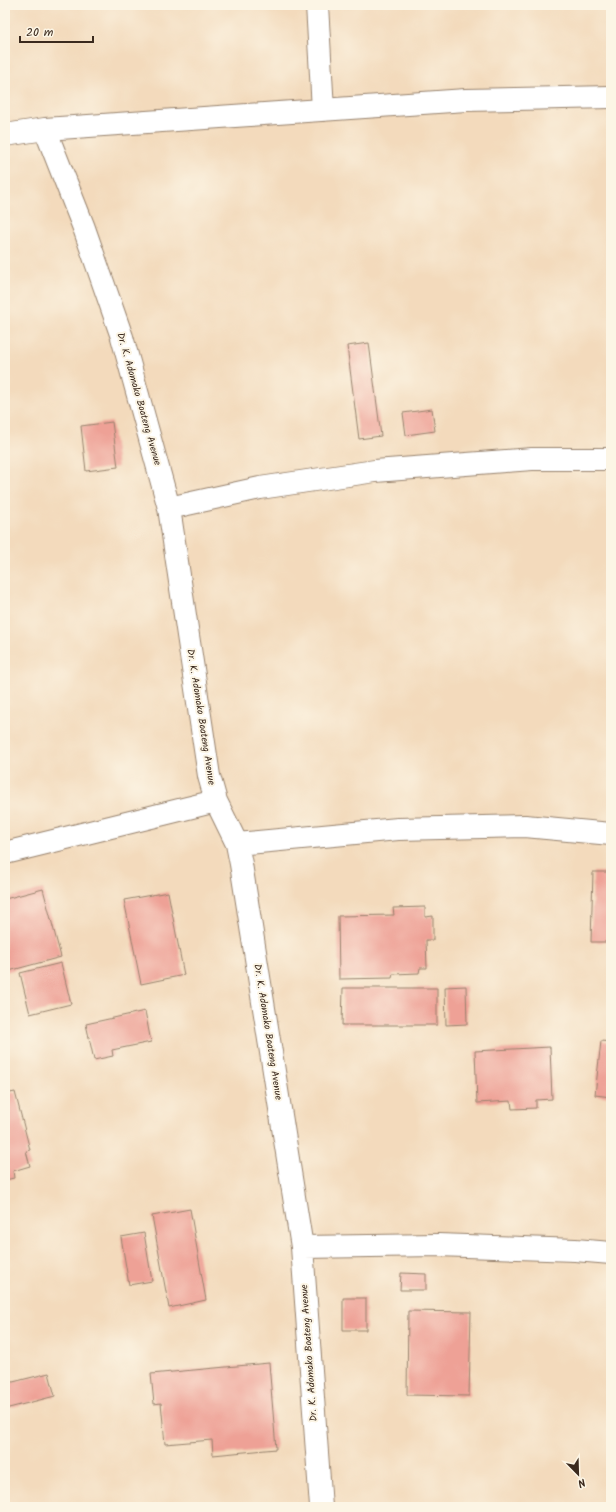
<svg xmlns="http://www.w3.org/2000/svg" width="616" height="1512" viewBox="0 0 616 1512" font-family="Kalam,sans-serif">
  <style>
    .building { fill: #eea196 }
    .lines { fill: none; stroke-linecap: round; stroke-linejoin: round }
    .minor-casing { stroke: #97826d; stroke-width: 24 }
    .minor { stroke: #fff; stroke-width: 22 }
    .labels { text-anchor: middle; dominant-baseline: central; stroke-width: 4; stroke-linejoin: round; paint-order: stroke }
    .street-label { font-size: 10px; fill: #3b2a1e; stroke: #fcf5e5 }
  </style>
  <rect width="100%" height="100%" fill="#fcf5e5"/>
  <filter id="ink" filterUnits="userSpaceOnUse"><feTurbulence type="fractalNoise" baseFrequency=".025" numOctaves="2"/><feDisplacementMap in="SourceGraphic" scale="8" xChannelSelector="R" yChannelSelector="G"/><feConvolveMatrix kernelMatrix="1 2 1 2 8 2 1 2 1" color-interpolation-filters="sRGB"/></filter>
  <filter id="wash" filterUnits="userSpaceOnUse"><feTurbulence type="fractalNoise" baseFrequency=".012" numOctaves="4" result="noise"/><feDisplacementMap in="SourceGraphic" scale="16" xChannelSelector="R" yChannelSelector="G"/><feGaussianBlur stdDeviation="0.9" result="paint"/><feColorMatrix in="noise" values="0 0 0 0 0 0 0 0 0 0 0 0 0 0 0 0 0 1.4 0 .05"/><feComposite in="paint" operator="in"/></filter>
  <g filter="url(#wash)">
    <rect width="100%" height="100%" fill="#f3dabc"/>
    <g id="blocks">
      <path class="building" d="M369,343L381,436L359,439L347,346Z
        M432,409L435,431L406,435L403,413Z
        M112,422L118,467L86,471L81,426Z
        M593,872H611V942H591Z
        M43,889L61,957L5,972V899Z
        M168,892L184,975L141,984L124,900Z
        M425,907V917L433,916V940H426L427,968H420L419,973L393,974L392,978L339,979L338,916L394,915L393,908Z
        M61,963L71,1004L30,1014L20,973Z
        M466,986L467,1024L446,1025L445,987Z
        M343,988H437V1025H342Z
        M145,1011L151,1042L112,1050L113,1056L94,1060L86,1024Z
        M601,1041L611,1042V1097L595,1095Z
        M550,1047L552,1099L536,1100V1108L512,1109L511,1101L477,1103L475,1051Z
        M15,1092L30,1150L26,1151L30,1166L13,1171L14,1178L5,1180V1094Z
        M190,1209L206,1300L169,1308L152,1216Z
        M144,1233L152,1281L129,1285L121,1237Z
        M401,1273L426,1274V1290H400Z
        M343,1298H366V1330H343Z
        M408,1311L471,1312L469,1396L407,1395Z
        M269,1363L276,1449L213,1455L212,1440L165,1444L161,1403L154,1404L151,1374Z
        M49,1373L55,1396L5,1409V1384Z"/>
    </g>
  </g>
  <g filter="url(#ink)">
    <use href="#blocks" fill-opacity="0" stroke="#97826d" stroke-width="1"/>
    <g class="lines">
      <g class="minor-casing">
        <path id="minor" d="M317,5L323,110
          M45,129L84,228L122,337L169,508L209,776L216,801L237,844L241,864L302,1247L321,1507
          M5,135L45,129L466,100L611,97
          M169,508L260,488L375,471L532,459H611
          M237,844L398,829L525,826L611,834
          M5,853L216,801
          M302,1247L438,1245L575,1250L611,1253"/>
      </g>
      <use href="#minor" class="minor"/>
    </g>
  </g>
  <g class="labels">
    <g class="street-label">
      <text transform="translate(139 399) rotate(74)">Dr. K. Adomako Boateng Avenue</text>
      <text transform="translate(201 717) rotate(81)">Dr. K. Adomako Boateng Avenue</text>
      <text transform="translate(268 1032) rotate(81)">Dr. K. Adomako Boateng Avenue</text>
      <text transform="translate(309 1353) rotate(-94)">Dr. K. Adomako Boateng Avenue</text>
    </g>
  </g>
  <rect width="616" height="1512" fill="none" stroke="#fcf5e5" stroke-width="20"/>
  <g transform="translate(578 1474) rotate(157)" stroke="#fcf5e5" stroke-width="3" paint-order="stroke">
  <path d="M0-3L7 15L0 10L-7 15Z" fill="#3b2a1e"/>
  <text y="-6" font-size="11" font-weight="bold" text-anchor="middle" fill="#3b2a1e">N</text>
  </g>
  <path d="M20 36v6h73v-6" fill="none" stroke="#3b2a1e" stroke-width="2"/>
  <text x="26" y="36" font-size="12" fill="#3b2a1e" stroke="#fcf5e5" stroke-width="3" paint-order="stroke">20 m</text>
</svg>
